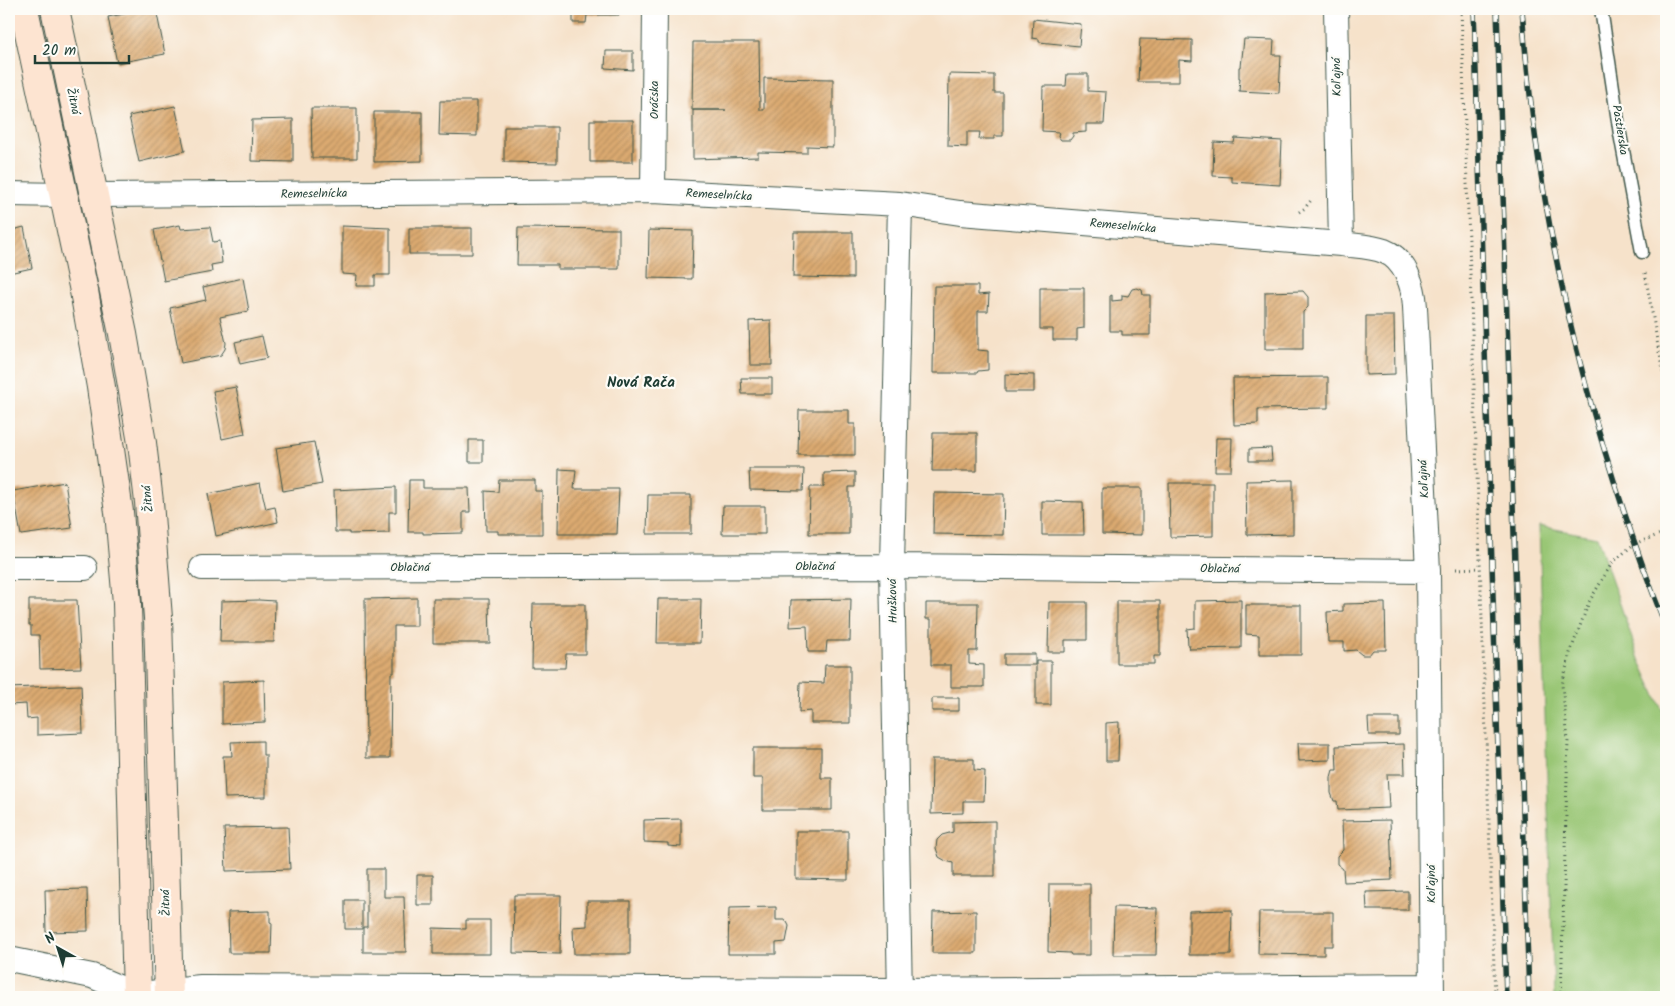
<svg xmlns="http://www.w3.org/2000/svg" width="1675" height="1006" viewBox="0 0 1675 1006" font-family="Kalam,sans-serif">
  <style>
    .green { fill: #99c674; stroke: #5c8254 }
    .building { fill: url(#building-hatch) }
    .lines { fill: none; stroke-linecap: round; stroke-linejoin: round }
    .service-casing { stroke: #3f564a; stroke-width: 15 }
    .minor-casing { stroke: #3f564a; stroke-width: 26 }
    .secondary-casing { stroke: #3f564a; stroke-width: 30 }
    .path { stroke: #3f564a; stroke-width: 3; stroke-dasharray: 1 4; stroke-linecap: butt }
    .service { stroke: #fff; stroke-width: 12 }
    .minor { stroke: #fff; stroke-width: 24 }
    .secondary { stroke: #fde4d1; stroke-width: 28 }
    .rail-casing { stroke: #1f3d34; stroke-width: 5.5 }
    .rail { stroke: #fdfcf7; stroke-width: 4; stroke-dasharray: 11; stroke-linecap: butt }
    .labels { text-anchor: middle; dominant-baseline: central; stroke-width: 4.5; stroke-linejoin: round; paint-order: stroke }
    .street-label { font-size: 12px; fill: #1f3d34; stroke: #fdfcf7 }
    .quarter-label { font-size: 15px; font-weight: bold; fill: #1f3d34; stroke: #fdfcf7 }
  </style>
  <defs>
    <pattern id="building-hatch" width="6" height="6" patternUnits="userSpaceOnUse" patternTransform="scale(1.25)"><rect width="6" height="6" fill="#dcaa71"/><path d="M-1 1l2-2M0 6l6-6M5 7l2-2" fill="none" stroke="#b28c5e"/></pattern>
  </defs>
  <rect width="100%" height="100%" fill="#fdfcf7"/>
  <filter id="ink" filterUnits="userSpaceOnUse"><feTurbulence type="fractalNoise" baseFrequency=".02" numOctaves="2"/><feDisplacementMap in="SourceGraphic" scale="10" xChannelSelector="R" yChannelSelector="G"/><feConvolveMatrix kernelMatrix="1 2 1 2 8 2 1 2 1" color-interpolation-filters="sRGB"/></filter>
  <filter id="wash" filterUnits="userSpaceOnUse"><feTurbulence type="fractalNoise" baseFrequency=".0096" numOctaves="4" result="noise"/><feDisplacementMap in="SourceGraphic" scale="20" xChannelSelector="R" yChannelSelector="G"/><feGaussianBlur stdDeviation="1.12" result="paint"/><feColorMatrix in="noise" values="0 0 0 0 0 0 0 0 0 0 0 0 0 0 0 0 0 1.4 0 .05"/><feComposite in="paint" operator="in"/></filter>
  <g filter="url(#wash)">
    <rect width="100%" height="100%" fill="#f6e2ca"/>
    <path class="green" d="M1539,526L1597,537L1639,659L1666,718V997H1554Z"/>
    <g id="blocks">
      <path class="building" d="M150,9H156L165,54L117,63L108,17Z
        M573,9H619V15H587L586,23H573Z
        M1033,19L1081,24L1079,46L1039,42V39L1032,38Z
        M1140,39L1192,40V61L1179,60V82H1138Z
        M1244,39L1274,40L1273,55H1281L1279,93L1239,91L1240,78H1239V67H1241Z
        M693,42H759L760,110H764V78L833,79V147L807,146V153L758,152V157L693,159V110H726H692Z
        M606,51H633V70L605,68Z
        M949,74L994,75V93H1003V136H994V139H979L980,132H967V147L948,146Z
        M1067,74H1088V91L1106,92L1104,124H1086V132L1073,133V136L1070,140H1061L1058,136L1059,132L1042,131L1043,86H1066Z
        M440,101H477V136L439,135Z
        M175,106L185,151L139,162L129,116Z
        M311,108H357V158H312Z
        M374,112H422V161L374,162Z
        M293,119V162L251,161L252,120Z
        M590,120H633V162H590Z
        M504,127H557V163L504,162Z
        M1235,138L1282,141L1280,185L1232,182V177L1213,176L1214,142L1234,143Z
        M180,225L181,229L210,227L213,242L220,241L222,263L211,265L212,272L164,281L154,230Z
        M342,226L390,228V275H375V286H356L357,275L342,274Z
        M24,227L32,268L9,273V231Z
        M409,228H472V254H409Z
        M518,228L619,229V269H558V265H517Z
        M649,230L693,231L692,279L648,278Z
        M794,232H853V278L793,277Z
        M243,278L249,311L220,317L226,343L225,349L221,355L181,363L170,308L206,300L203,287Z
        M934,286H978V295L989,294L988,311H978V350L988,351V370L978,371L977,373H933Z
        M1040,288H1084V328L1077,329V340H1053V329H1040Z
        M1137,288L1142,290L1143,295H1150V335H1122V331H1110V296L1112,295V301L1122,300V295L1128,296L1132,289Z
        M1303,291L1308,297V307L1303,312V349H1265V292Z
        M1366,316H1394L1395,374L1366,375Z
        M771,320L772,365H750L749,321Z
        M262,336L267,358L240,364L235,342Z
        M1005,374L1034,375V392H1005Z
        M1328,377V408L1258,409V424L1234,425L1233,378Z
        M741,378H772V394H742Z
        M236,387L245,434L222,439L213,391Z
        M799,410H849V424H855V455H798Z
        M933,433H977V471H932Z
        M1216,438H1232L1231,471H1215Z
        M469,440H483V462H469Z
        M314,442L322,484L283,491L276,448Z
        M1271,448L1272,461H1249V449Z
        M559,469L576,470L574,489H619L617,534H558Z
        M749,469H804L803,491L750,490Z
        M855,472V487H849V534H809L810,487H824V473Z
        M409,480H423V488H469L470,512H463V533L423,534V532H408Z
        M499,480H535V491H542V534H498V531H486L485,491L498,492Z
        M1293,480V534L1247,535L1246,481Z
        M65,482L72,528L21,535L13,491Z
        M260,483L266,509L275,507L278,522L216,536L208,494Z
        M1169,483H1213V536L1170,537Z
        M396,487V512H389V533L349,534V532H335L334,490Z
        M1102,488H1142V535L1102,534Z
        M934,493L1004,494L1003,535L933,534Z
        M648,495H691V534H647Z
        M1042,501L1083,502L1084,535H1042Z
        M723,506H765V534H722Z
        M417,598V626H394V673H391L390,758H366L365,599Z
        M433,599H489L490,643H433Z
        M658,599H701L700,643H657Z
        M851,599L850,641H827L826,652H808L807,626L790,627L791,600Z
        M29,600H77L81,668L40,669L39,635H31V625H29Z
        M259,600L275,601L274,642H220L221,601Z
        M1241,600V648L1189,649L1190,645H1188L1187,629L1195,628V601Z
        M1117,601H1160V656H1154V664H1117Z
        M1049,602H1087V640H1065V652H1048Z
        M926,603H978L977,651H969V664L984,665V687H951V665H931V619H926Z
        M1385,603L1386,650H1373L1369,655H1362L1356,650L1344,651V642H1328L1327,612L1343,611V604Z
        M533,604H585V654H566L565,668H532Z
        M1246,605H1301V655H1259V635L1246,634Z
        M1004,654H1035V665H1004Z
        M1036,661H1051V705H1036Z
        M825,665H850V723H811V711L799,712L800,682L824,683Z
        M264,680L265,722L222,724V682Z
        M81,685L83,733L37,735V718L27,719L26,704L9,705V688Z
        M932,698H959V711H932Z
        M1368,718H1399V735H1369Z
        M1119,722L1118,761H1106V723Z
        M263,741V755H266V797L225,798L223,756H232L231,742Z
        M1298,743H1330V760L1299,761Z
        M1404,744L1405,774H1387L1389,808L1338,810L1337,801H1334L1331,793V777L1333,770H1337L1336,746Z
        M753,748H821V778H832V810H763V778H753Z
        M932,759H974V770L985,771L984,801H963V813L931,814Z
        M681,819V847L668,846V843L644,842V820Z
        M1390,820L1392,880L1344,882L1343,869L1337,864V856L1343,850L1342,821Z
        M995,821V876H953V863L946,861L939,857L936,848L937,840L942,835L953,832V822Z
        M288,827L290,869L226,871L224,828Z
        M796,831H848V880L796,879Z
        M367,869H384V897H404L406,952H363V927H367Z
        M417,875H433V905H417Z
        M1049,884H1090V955H1071L1070,953L1048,952Z
        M87,889L88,931L46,932L45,890Z
        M1408,891V910H1367L1366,892Z
        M514,895H561L560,954L513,953Z
        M345,900H362V929H345Z
        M587,901H630V954H574L573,927L587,926Z
        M776,907V920H784L787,922L789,926L786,942L776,943V954H728L729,908Z
        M1114,907L1157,908L1156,955H1113Z
        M1232,910L1231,955H1189V911Z
        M270,911V922L272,923L271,953H229L228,912Z
        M976,911V953H932L933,912Z
        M1259,912H1333V946H1324V955L1258,954Z
        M466,920H490V954H433V928L466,929Z"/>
    </g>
  </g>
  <g filter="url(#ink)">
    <use href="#blocks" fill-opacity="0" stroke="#3f564a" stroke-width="1"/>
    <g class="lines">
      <g class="service-casing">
        <path id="service" d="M1601,9L1620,134L1642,252"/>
      </g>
      <g class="minor-casing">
        <path id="minor" d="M1336,9L1341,244
          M653,191L655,9
          M9,194L64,195
          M95,195L653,191L900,204L960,213L1341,244C1355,246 1371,246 1384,251C1405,259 1414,286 1415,307L1428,571L1432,997
          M900,204L892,566L900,997
          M9,568H85
          M202,568L892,566L1428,571
          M9,959L92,976L137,995L169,990L201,987L900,990L1431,986"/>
      </g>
      <g class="secondary-casing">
        <path id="secondary" d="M24,9L84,291L101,387L119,512L127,603L137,997
          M55,9L123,334L142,443L149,502L158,618L169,997"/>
      </g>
      <path class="path" d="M1461,9L1495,997
        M1299,212L1305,208L1312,199
        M1645,273L1661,363L1666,386
        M1456,569L1480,568
        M1561,997L1568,740L1562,685L1570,653L1589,602L1612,563L1634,544L1666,532"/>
      <use href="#service" class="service"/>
      <use href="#minor" class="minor"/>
      <use href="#secondary" class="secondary"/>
      <g class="rail-casing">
        <path id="rail" d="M1474,9L1506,997
          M1497,9L1529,997
          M1522,9C1537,221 1588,429 1666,627"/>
      </g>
      <use href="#rail" class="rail"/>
    </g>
  </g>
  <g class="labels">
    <g class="street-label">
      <text transform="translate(1337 77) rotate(-91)">Koľajná</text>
      <text transform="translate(654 100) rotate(-90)">Oráčska</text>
      <text transform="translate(73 101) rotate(78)">Žitná</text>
      <text transform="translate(1620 130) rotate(81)">Pastierska</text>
      <text transform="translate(314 194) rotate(-1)">Remeselnícka</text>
      <text transform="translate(719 195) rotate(3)">Remeselnícka</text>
      <text transform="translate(1123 226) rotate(5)">Remeselnícka</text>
      <text transform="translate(1424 479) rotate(-93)">Koľajná</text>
      <text transform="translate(148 499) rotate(-96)">Žitná</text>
      <text x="815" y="566">Oblačná</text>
      <text x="410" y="567">Oblačná</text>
      <text transform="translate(1220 569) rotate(1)">Oblačná</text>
      <text transform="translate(893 601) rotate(-91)">Hrušková</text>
      <text transform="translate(1431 884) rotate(-90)">Koľajná</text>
      <text transform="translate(166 903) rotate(-92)">Žitná</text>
    </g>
    <g class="quarter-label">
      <text x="641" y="383">Nová Rača</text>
    </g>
  </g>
  <rect width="1675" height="1006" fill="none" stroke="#fdfcf7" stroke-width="30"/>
  <g transform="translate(58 948) rotate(321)" stroke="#fdfcf7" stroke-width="4" paint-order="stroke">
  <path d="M0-4L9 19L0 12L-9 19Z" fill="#1f3d34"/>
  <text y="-8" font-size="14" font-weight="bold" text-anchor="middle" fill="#1f3d34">N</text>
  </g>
  <path d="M35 55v8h94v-8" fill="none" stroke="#1f3d34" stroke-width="2.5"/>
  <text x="42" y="55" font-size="15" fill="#1f3d34" stroke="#fdfcf7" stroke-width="4" paint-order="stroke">20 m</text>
</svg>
